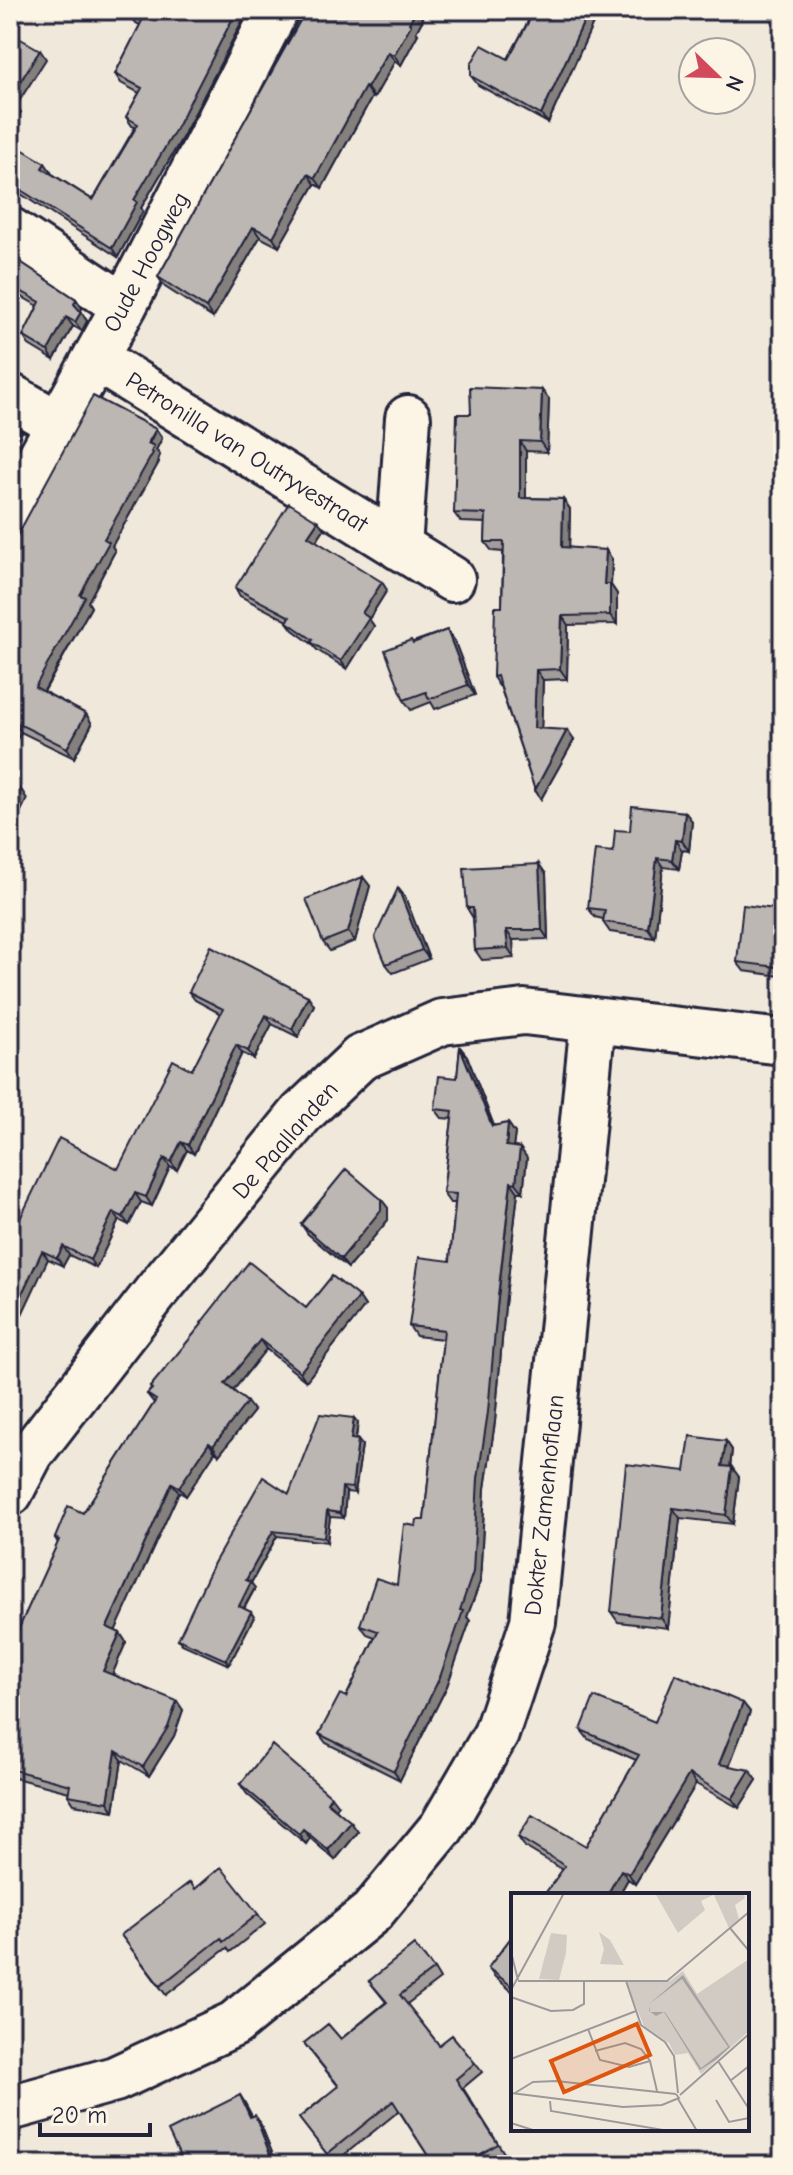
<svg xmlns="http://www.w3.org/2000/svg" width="793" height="2175" viewBox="0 0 793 2175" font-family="'Comic Neue',sans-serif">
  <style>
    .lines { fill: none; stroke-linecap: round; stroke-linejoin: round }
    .minor-casing { stroke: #22223b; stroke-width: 50 }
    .minor { stroke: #fcf5e5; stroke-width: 44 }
    .wall { fill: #a29d9a; stroke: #22223b; stroke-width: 2 }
    .shaded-wall { fill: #84807d; stroke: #22223b; stroke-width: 2 }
    .building { fill: #bcb7b3; stroke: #22223b; stroke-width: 2 }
    .labels { text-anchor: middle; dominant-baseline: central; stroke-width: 7; stroke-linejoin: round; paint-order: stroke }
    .street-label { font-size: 24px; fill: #22223b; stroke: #fcf5e5 }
    .inset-road { fill: none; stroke: #9d999b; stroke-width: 2 }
    .view { fill: #de560e; fill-opacity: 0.15; stroke: #de560e; stroke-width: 4 }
    .inset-edge { fill: none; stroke: #22223b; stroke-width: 4 }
  </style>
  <rect width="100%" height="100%" fill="#efe8db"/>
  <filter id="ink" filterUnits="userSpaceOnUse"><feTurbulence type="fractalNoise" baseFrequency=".0125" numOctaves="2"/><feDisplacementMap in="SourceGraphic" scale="16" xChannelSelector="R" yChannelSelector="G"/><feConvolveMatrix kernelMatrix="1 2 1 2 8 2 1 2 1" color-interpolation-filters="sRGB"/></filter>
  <g filter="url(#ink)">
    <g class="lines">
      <g class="minor-casing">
        <path id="minor" d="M10,230L124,306
          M95,358L452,579
          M10,396L57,423
          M10,512L124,306L276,10
          M399,547L408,418
          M10,1493L31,1453L156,1292L301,1114L360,1058L442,1022L524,1012L783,1042
          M10,2108L115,2079L234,2024L372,1912L442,1827L496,1734L533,1622L593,1020"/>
      </g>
      <use href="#minor" class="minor"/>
    </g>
    <path class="wall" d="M126,10H248L182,138L141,208L143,211L118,257L10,187V142L51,172V173L93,200L135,127L132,126L126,117L139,93L121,83L115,74L140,25L136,23L130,14L131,13Z
      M306,10H417L423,19L416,32L418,34L401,65L395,61L374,98L372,97L322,188L315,184L279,247L260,237L213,318L165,287L158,277Z
      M533,10H599L548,123L478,85L471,76L508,59L534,10Z
      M10,255L76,299L82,308L81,311L87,321L82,331L73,326L54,360L29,345L23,336L38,306L10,290Z
      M549,399L547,452L526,451V498L563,499L570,509L569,547L612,559L611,585L617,594V624L568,625L567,679L543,680L541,728L574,740L541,799L535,790L500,686H499L493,677L502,607L503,552L492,551L485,542L486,523L461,522L454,513L471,414Z
      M156,429L162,438L156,450L160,455L158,460L159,462L112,546L115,551L88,602L91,607L44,692L86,714L92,724L74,758L21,732L10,751V549Z
      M318,521L324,529L316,541L387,590L369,619L374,626L347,669L317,650L312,644L293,630L287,622L288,621L240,596L235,588Z
      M447,630L454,640L475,695L435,709L431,702L411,710L404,700L413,642Z
      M685,812L692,821L689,851L682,850L679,869L663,867L655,938L610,932L603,922V919L595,917L588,908L630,831Z
      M546,874L548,939L513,940L514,958L482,960L475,950L473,918L467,908Z
      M363,877L370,886L355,941L330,951L323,942Z
      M398,888L405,897L429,959L393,973L386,964Z
      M783,910V980L780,976L744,971L737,962Z
      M189,992L308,996L314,1005L298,1037L272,1024L254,1059L242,1053L194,1154L187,1150L177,1170L170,1167L152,1206L141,1202L129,1225L119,1220L96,1268L69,1255L63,1266L48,1259L18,1223L118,1169L192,1070L221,1014L195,1000Z
      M460,1047L467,1056L494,1126L508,1123L515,1133L513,1147L520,1148L527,1158L523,1192H518L505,1305L495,1422L485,1488L480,1582L467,1617L470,1621L447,1686L400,1780L326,1743L319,1734L346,1697L375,1637L367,1634L360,1625L397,1585L416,1526L424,1520L443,1339L416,1336L409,1326L450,1261L455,1203H450L443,1193L452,1119L442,1118L435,1109L457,1078Z
      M381,1199L388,1208V1220L348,1268L308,1234L301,1224Z
      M359,1297L365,1306L306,1381L266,1349L233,1391L254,1411L219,1455L215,1452L186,1496L179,1492L115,1631L120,1633L126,1642L112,1674L183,1710L174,1736L149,1776L122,1760L114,1811L74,1804L68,1795L69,1792L15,1778L12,1789L10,1788V1648L58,1543L55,1538L83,1513L154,1403L147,1394L151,1389L150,1387L306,1308Z
      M354,1418L358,1423L356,1439L362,1445L355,1493L346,1492L344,1518L330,1517L327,1542L277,1536L251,1583L255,1588L244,1609L254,1617L229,1665L182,1644L178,1639L289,1494Z
      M726,1441L732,1450L730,1467L739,1477L733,1524L680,1518L668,1628L618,1622L611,1612L685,1471Z
      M743,1703L750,1712L729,1766L757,1780L739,1808L696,1784L635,1884L628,1879L619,1895H544L563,1870L525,1847L518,1837L586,1846L636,1760L588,1739L581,1730L655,1722Z
      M240,1784L338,1805L336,1809L358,1832L335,1860L310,1838L306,1844L247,1794Z
      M195,1889L258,1914L265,1924L230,1952L227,1948L166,1995L121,1935Z
      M513,1935V1992L495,1977L488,1968Z
      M434,1969L440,1979L407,2004L439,2045L475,2063L482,2072L463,2088L504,2153L484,2165H434L399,2111L334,2163L299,2118L338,2086L304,2043L341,2039L386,2002L369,1981Z
      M240,2095L246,2105L252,2116L261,2125L277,2165H184Z"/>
    <path class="shaded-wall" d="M237,10H248L182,138L141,208L143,211L118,257L112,248L134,200Z
      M416,10L423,19L416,32L418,34L401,65L394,55L409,23Z
      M589,10H599L548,123L541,115Z
      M40,50L46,59L16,106L21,112L10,130V98Z
      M388,52L395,61L374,98L367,88Z
      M365,87L372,97L322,188L315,178Z
      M45,163L51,172L48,176L42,168Z
      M308,174L315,184L279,247L273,237Z
      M253,227L260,237L213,318L206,308Z
      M76,299L82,308L80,313L74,304Z
      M81,312L87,321L82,331L75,322Z
      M66,317L73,326L54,360L48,351Z
      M542,390L549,399L547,452L540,442Z
      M15,423L22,432L10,453V433Z
      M156,429L162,438L156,450L160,455L158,460L159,462L112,546L115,551L88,602L91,607L41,696L35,687L80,595L104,539Z
      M520,441L526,451V507L520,498Z
      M563,499L570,509L569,556L562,547Z
      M318,521L324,529L314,544L308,536Z
      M606,550L612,559L611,585L617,594V624L610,615L604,584Z
      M382,582L387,590L369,619L374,626L347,669L341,661L362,613Z
      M562,616L568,625L567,679L560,669Z
      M447,630L454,640L475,695L468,685Z
      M536,670L543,680L541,737L534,728Z
      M86,714L92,724L74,758L67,748Z
      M15,722L21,732L10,751V730Z
      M567,730L574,740L541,799L535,790Z
      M21,789L27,799L10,833V810Z
      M685,812L692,821L689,851L682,841Z
      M675,840L682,850L679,869L672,860Z
      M657,858L663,867L655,938L648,928Z
      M539,864L546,874L548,939L542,930Z
      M363,877L370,886L355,941L348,932Z
      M398,888L405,897L429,959L422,950Z
      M506,930L513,940L514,958L508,948Z
      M308,996L314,1005L298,1037L292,1029Z
      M266,1015L272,1024L254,1059L248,1051Z
      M236,1045L242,1053L194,1154L188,1145Z
      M460,1047L467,1056L498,1136L492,1126Z
      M508,1123L515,1133L512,1156L506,1146Z
      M181,1142L187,1150L177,1170L171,1162Z
      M520,1148L527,1158L523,1192L516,1183Z
      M164,1158L170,1167L152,1206L146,1197Z
      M511,1182L518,1192L505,1305L495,1422L485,1488L480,1582L467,1617L470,1621L447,1686L400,1780L394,1771L460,1610L478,1478Z
      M135,1193L141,1202L129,1225L123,1217Z
      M381,1199L388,1208V1220L348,1268L341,1259Z
      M113,1212L119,1220L96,1268L90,1260Z
      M63,1246L69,1255L63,1266L57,1258Z
      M42,1251L48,1259L10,1340V1319Z
      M359,1297L365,1306L306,1381L300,1372Z
      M260,1340L266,1349L231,1393L225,1384Z
      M247,1402L254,1411L219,1455L213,1446Z
      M354,1418L358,1423L355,1444L351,1439Z
      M358,1440L362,1445L355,1493L352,1488Z
      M726,1441L732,1450L729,1476L722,1466Z
      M209,1443L215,1452L186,1496L179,1487Z
      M732,1467L739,1477L733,1524L726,1515Z
      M172,1483L179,1492L113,1636L107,1627Z
      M342,1487L346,1492L344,1518L340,1513Z
      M673,1508L680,1518L668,1628L661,1618Z
      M327,1511L330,1517L327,1542L324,1537Z
      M273,1531L277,1536L251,1583L255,1588L242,1611L239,1606L246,1580Z
      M251,1612L254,1617L229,1665L226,1660Z
      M120,1633L126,1642L110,1680L103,1671Z
      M177,1701L183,1710L174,1736L149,1776L143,1767Z
      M743,1703L750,1712L726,1774L719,1764Z
      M116,1751L122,1760L114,1811L108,1802Z
      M750,1770L757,1780L739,1808L732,1799Z
      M10,1771L15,1778L12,1789L10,1786Z
      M689,1774L696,1784L635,1884L629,1874Z
      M331,1796L338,1805L334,1812L327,1802Z
      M351,1822L358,1832L335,1860L328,1850Z
      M303,1829L310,1838L306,1844L299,1834Z
      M621,1870L628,1879L619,1895H607Z
      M240,2095L246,2105L257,2127L250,2117Z
      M255,2115L261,2125L277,2165L272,2160Z"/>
    <path class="building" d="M133,10H237L176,129L134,200L137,202L112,248L10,183V142L45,163L42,168L93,200L138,124L126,117L142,88L115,74L142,21L130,14Z
      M306,10H416L409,23L411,25L394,55L388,52L367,88L365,87L315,178L308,174L273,237L253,227L206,308L158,277Z
      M535,10H589L541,115L471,76V64L482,45L508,59Z
      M10,33L40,50L10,98Z
      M10,101L15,104L10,111Z
      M10,255L76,299L74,304L81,312L75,322L66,317L48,351L23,336L40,302L10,285Z
      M470,387L542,390L540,442L520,441V498L563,499L562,547L606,550L604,584H610V615L562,616L560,669L536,670L534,728L567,730L535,790L497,676L493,677L495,607H502L504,542H485L486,514L454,513L457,414H471Z
      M93,396L156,429L148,443L154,446L151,452L153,453L104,539L109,542L80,595L85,597L35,687L86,714L67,748L15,722L10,730V549Z
      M10,419L15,423L10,433Z
      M289,503L318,521L308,536L382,582L362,613L369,618L341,661L311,642L313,640L287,622L290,617L235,588Z
      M447,630L468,685L429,699L426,692L404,700L385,650L411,640L413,643Z
      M10,784L21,789L10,810Z
      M632,806L685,812L682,841L675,840L672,860L657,858L648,928L603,922L605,910L588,908L595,850L613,852L615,830L630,831Z
      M539,864L542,930H506L508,948L475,950L473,908H467L464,868Z
      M363,877L348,932L323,942L306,899Z
      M398,888L422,950L386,964L375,937Z
      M743,905L783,910V972L777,971V967L737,962Z
      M211,946L308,996L292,1029L266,1015L248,1051L236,1045L188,1145L181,1142L171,1162L164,1158L146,1197L135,1193L123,1217L113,1212L90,1260L63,1246L57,1258L42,1251L10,1319V1219L18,1223L59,1138L118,1169L173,1060L192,1070L223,1009L189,992Z
      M460,1047L492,1126L508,1123L506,1146L520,1148L516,1183L511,1182L498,1296L488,1412L478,1478L473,1572L460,1610L463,1611L440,1677L394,1771L319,1734L340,1694L346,1697L378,1631L360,1625L376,1578L397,1585L404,1524L416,1526L417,1520H424L444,1330L409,1326L419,1257L450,1261L456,1194L443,1193L453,1111L435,1109L439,1076L457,1078Z
      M346,1169L381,1199V1210L341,1259L301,1224Z
      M249,1262L306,1308L332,1276L359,1297L300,1372L260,1340L225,1384L247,1402L213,1446L209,1443L179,1487L172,1483L107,1627L120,1633L103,1671L177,1701L168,1727L143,1767L116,1751L108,1802L68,1795L70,1785L10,1769V1648L59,1540L55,1538L68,1506L83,1513L156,1400L147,1394L152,1389L150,1387L202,1324L201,1323Z
      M320,1414L354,1418L351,1439L358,1440L352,1488L342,1487L340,1513L327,1511L324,1537L273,1531L246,1580L251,1582L239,1606L251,1612L226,1660L178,1639L214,1563L263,1477L289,1494Z
      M690,1436L726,1441L722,1466L732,1467L726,1515L673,1508L661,1618L611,1612L626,1464L685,1471Z
      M675,1674L743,1703L719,1764L750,1770L732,1799L689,1774L629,1874L621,1870L607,1895H544L565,1866L518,1837L532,1815L586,1846L639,1755L581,1730L594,1697L655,1722Z
      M272,1745L331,1796L327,1802L351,1822L328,1850L303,1829L299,1834L240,1784Z
      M221,1867L258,1914L223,1942L221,1938L160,1986L121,1935L190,1882L195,1889Z
      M513,1935V1987L488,1968Z
      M414,1945L434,1969L400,1995L439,2045L452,2035L475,2063L456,2079L498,2144L469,2161L471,2165H434L393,2101L327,2154L299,2118L339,2086L304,2043L328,2024L341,2039L387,2002L369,1981Z
      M240,2095L250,2117L255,2115L272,2160L261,2165H184L168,2131Z"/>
  </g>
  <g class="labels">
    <g class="street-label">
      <text transform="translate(146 262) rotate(-62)">Oude Hoogweg</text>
      <text transform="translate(247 452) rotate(32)">Petronilla van Outryvestraat</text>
      <text transform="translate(285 1140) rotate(-49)">De Paallanden</text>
      <text transform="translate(544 1505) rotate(-84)">Dokter Zamenhoflaan</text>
    </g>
  </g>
  <g transform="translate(511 1893)">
    <rect width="238" height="238" fill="#efe8db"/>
    <path d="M144,0H201L202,2L190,8L194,17L167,40ZM202,0H232L234,5L224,12L228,26L218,35ZM88,39L99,47L113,72L89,71L93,56ZM40,40L56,42L55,60L48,87L28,86ZM238,66V138L190,181L177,160L164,162L158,150L133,133L115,89L159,88L172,78L186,101Z" fill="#d1cbc3"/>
    <path d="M172,82L219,154L206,166L189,177L153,119L145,123L138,118L139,113V119H154L190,175L217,154L171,86L137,112Z" fill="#a6a2a2"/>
    <path class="inset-road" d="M219,35L238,58M0,59L7,87M7,88H156L238,19M115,88L130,132L154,149L163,163L167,200M0,97L53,0M0,104L40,118L62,117L73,111V87M77,136L89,167L118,174L139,168M84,158L114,150L130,156L139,168L146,198M0,166L125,118M207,168L238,216M219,188L238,173M0,200L112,214L151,212L168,205L165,201M4,200L22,189L45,188L165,201M169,202L238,141M167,206L186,238M205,207L218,229L238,225M39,208L40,218L158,238M0,230L25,238"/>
    <path class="view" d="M126,131L139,162L53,199L40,168Z"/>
    <rect width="238" height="238" class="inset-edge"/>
  </g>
  <rect width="793" height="2175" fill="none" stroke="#fcf5e5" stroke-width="40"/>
  <rect x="20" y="20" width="753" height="2135" fill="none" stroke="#22223b" stroke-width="3" filter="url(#ink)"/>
  <g transform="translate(717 76) rotate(113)"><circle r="38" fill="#fcf5e5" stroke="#a5a1a1" stroke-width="2"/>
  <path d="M0-6L14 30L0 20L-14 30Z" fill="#d1495b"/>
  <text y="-12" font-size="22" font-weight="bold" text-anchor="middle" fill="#22223b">N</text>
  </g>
  <path d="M40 2123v12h110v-12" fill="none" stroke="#22223b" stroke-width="4"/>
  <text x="52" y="2123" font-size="24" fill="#22223b" stroke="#fcf5e5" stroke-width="6" paint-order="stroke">20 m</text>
</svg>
